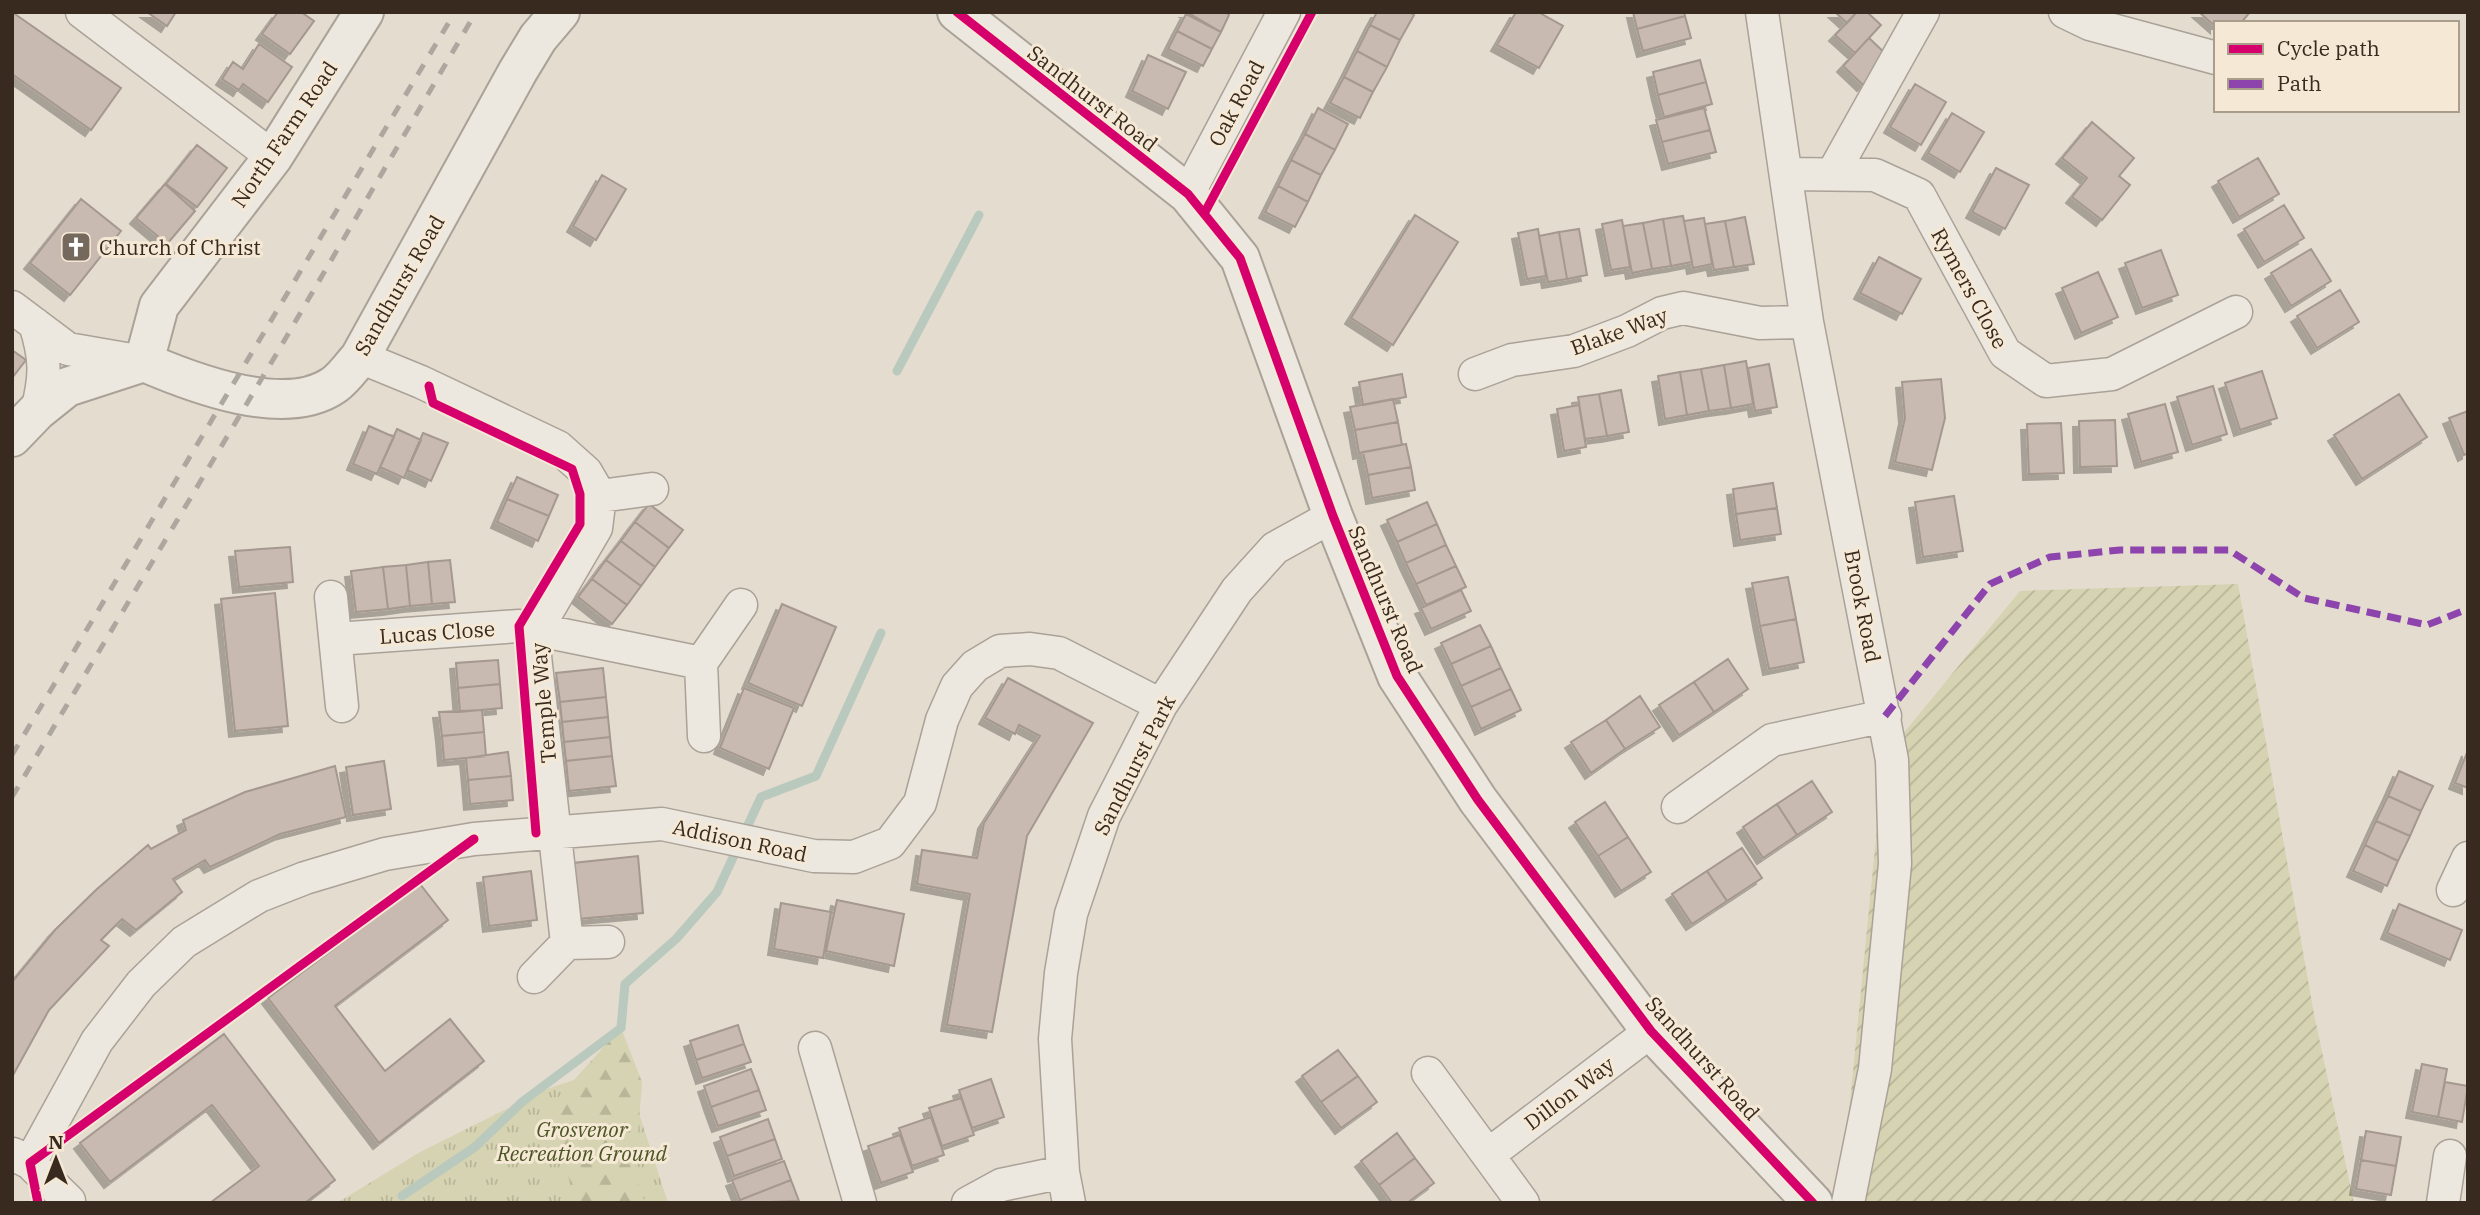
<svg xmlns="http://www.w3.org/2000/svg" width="2480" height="1215" viewBox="0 0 2480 1215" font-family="'IBM Plex Serif',serif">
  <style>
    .grass { fill: url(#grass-tufts) }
    .forest { fill: url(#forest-firs) }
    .garden { fill: url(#garden-furrows) }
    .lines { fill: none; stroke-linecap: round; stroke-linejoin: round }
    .stream { stroke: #b9c9be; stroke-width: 9 }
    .building { fill: #c8bab0; stroke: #a5988e; stroke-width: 2; filter: url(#shadow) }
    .minor-casing { stroke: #aaa197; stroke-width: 35 }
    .tertiary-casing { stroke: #aaa197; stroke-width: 42 }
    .minor { stroke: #ece8e0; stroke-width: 32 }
    .tertiary { stroke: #ece8e0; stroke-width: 38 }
    .rail { stroke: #ada7a0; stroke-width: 5; stroke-dasharray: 12 12; stroke-linecap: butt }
    .quiet { stroke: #8e44ad; stroke-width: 7; stroke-dasharray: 14 7; stroke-linecap: butt }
    .cycleway-casing { stroke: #f5e9d5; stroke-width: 13 }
    .cycleway { stroke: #d6006c; stroke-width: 9 }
    .labels { text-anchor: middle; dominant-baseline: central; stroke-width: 6; stroke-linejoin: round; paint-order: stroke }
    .street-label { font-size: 21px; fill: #392a1f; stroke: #f5e9d5 }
    .poi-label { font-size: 21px; fill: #392a1f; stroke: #f5e9d5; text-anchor: start }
    .park-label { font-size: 21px; font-style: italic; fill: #4c5526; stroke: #f5e9d5 }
  </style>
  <defs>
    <pattern id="grass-tufts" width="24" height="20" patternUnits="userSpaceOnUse" patternTransform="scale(1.75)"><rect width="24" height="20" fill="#d5d3b1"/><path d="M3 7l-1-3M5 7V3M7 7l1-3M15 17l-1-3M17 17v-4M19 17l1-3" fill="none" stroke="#b8b598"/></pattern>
    <pattern id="forest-firs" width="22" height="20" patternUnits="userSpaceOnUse" patternTransform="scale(1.75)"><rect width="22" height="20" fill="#d5d3b1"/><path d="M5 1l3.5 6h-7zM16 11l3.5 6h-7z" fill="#b8b598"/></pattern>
    <pattern id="garden-furrows" width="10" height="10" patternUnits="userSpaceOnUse" patternTransform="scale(1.75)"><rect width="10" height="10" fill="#d5d3b1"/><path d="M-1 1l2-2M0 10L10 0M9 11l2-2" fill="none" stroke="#b8b598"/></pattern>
    <filter id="shadow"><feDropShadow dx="-6" dy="6" stdDeviation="0" flood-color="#0004"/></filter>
  </defs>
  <rect width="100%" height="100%" fill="#e4dccf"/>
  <path class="grass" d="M623,1064L668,1203H337L420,1152L547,1089Z"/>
  <path class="forest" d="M621,1028L642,1082L635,1174L645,1203H574L553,1103Z"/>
  <path class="garden" d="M2238,584L2314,1014L2354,1203H1840L1884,757L2020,591Z"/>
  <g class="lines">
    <path class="stream" d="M897,371L979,215
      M402,1196L475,1147L522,1102L621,1028L625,984L676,939L717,892L761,797L816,776L881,633"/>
  </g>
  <path class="building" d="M12,12L121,88L91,130L12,74Z
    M147,12H176L167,26Z
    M278,12H301L314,21L290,54L262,34Z
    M1187,12H1225L1229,15L1221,32Z
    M1377,12H1409L1414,15L1400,40L1370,25Z
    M1516,12H1538L1563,26L1539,68L1497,45Z
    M1633,12H1684L1685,16L1637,29Z
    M1835,12H1857L1847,23Z
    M1857,12H1867L1881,25L1855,53L1835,35Z
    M2199,12H2250L2241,23H2216V27Z
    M1186,14L1221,32L1212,49L1177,31Z
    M1685,16L1691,38L1643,51L1637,29Z
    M1370,25L1400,40L1387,67L1357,51Z
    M1177,31L1212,49L1203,66L1168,49Z
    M1869,38L1889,57L1863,85L1843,66Z
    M259,44L292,67L268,102L243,84L239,90L222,79L233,62L243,69Z
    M1357,51L1387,67L1373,92L1344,77Z
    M1148,55L1186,72L1168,109L1132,91Z
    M1700,60L1706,82L1658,95L1653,72Z
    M1344,77L1373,92L1360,118L1330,103Z
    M1706,82L1712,104L1664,117L1658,95Z
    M1915,84L1946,102L1921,145L1890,127Z
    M1318,108L1348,124L1335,150L1305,134Z
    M1704,108L1710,130L1662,142L1656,120Z
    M1952,113L1984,132L1960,172L1928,153Z
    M2092,122L2134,158L2119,176L2130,185L2102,220L2072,197L2087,178L2062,158Z
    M1710,130L1716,152L1668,164L1662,142Z
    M1305,134L1335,150L1321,175L1291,160Z
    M197,145L227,168L197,207L166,184Z
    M2258,158L2279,194L2239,217L2218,181Z
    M1291,160L1321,175L1308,202L1278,186Z
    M1996,168L2029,185L2005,229L1972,212Z
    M602,175L626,189L596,240L573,226Z
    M165,184L195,211L167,244L136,218Z
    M1278,186L1308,202L1295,227L1265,212Z
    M81,199L121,231L70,295L30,263Z
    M2284,205L2304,238L2264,262L2244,229Z
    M1415,215L1458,242L1393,345L1351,318Z
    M1683,216L1692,262L1671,266L1663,219Z
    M1745,217L1754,264L1734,267L1725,221Z
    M1704,218L1712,264L1693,268L1684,221Z
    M1663,219L1671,266L1652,269L1643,223Z
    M1622,220L1630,267L1611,270L1602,224Z
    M1725,221L1734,267L1714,270L1705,224Z
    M1643,223L1652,269L1632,273L1623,226Z
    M1538,229L1546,276L1527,279L1518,233Z
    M1579,229L1587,275L1567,279L1559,232Z
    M1559,232L1567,279L1548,282L1539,236Z
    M2311,249L2331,281L2291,306L2271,273Z
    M2161,250L2178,295L2142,308L2125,263Z
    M1879,257L1921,279L1902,314L1860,293Z
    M2098,272L2118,317L2081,333L2062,288Z
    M2340,290L2359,322L2317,348L2297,316Z
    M12,350L26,360L12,378Z
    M1746,361L1753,404L1731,408L1724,365Z
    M1769,364L1777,407L1755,411L1748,368Z
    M1724,365L1731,408L1709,411L1701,369Z
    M1701,369L1709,411L1687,415L1680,372Z
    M2262,371L2277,418L2240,430L2225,383Z
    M1680,372L1687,415L1665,419L1658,376Z
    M1402,374L1406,397L1363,405L1359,382Z
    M1941,379L1945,418L1932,470L1895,462L1905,418L1902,382Z
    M2213,386L2227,434L2192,445L2177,397Z
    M1621,390L1629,432L1607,436L1599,394Z
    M1599,394L1607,436L1585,439L1578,397Z
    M2399,394L2427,437L2362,479L2334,435Z
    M1393,399L1398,422L1355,430L1350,407Z
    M2165,404L2178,452L2141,462L2128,414Z
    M1579,405L1586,447L1564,451L1557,409Z
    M2468,411V453L2464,455L2449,418Z
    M2115,420L2117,466L2080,467L2079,421Z
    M1398,422L1402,445L1359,453L1355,430Z
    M2061,423L2064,473L2029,474L2027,424Z
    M369,426L394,437L377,474L353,464Z
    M397,429L421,440L404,478L380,467Z
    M423,433L448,443L431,481L407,470Z
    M1406,444L1411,467L1368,475L1363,452Z
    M1411,467L1415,490L1372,498L1368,475Z
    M517,477L558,495L549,516L507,499Z
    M1773,483L1777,508L1736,514L1733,489Z
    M1954,496L1963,551L1923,557L1915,502Z
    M507,499L549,516L538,541L497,522Z
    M1427,502L1437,524L1397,542L1387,520Z
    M649,504L683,530L669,548L635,522Z
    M1777,508L1781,534L1740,540L1736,514Z
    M635,522L669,548L655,567L621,541Z
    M1437,524L1446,545L1406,563L1397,542Z
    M621,541L655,567L641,586L606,560Z
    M1446,545L1456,566L1416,584L1406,563Z
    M290,547L293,582L239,587L235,551Z
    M450,560L455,602L432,604L428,562Z
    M606,560L641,586L627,605L592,579Z
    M428,562L432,604L410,606L406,565Z
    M406,565L410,606L388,609L383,567Z
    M1456,566L1466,587L1426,605L1416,584Z
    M383,567L388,609L356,612L351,571Z
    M1788,577L1796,619L1760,626L1752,583Z
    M592,579L627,605L612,624L578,597Z
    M1461,590L1471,611L1431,629L1421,608Z
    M275,593L288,726L235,731L221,599Z
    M782,604L836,627L802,706L748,683Z
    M1796,619L1804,662L1769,669L1760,626Z
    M1480,625L1491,646L1451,664L1441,643Z
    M1491,646L1501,668L1461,686L1451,664Z
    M1728,659L1748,689L1714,712L1694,682Z
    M498,660L500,684L458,688L456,663Z
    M603,668L606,697L560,702L556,673Z
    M1501,668L1511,689L1471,707L1461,686Z
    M1008,678L1093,723L1027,836L992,1032L947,1025L970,894L917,884L922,850L977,858L984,823L1040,736L1019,725L1015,734L985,718Z
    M1694,682L1714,712L1679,735L1659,705Z
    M500,684L502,708L460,712L458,688Z
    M744,688L794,708L769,769L720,748Z
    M1511,689L1521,710L1481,729L1471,707Z
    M1640,696L1660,727L1625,749L1606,720Z
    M606,697L608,717L562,722L560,702Z
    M482,710L484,732L442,736L439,712Z
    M608,717L610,737L564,742L562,722Z
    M1606,720L1625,749L1591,773L1571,742Z
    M484,732L486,756L444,760L442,736Z
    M610,737L612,756L566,761L564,742Z
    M2468,750V788L2455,783Z
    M508,752L511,776L468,780L466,758Z
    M612,756L616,786L569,791L566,761Z
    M384,761L391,809L353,815L346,767Z
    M335,766L346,817L280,834L210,867L205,860L173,879L182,892L136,930L122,919L101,940L109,946L49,1010L12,1077V982L55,930L97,889L148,845L151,849L186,830L183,820L245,792Z
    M2399,771L2433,786L2421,811L2388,796Z
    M511,776L513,800L470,804L468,780Z
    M1812,781L1832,812L1797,835L1777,804Z
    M2388,796L2421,811L2410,836L2376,821Z
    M1605,802L1628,837L1598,856L1575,822Z
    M1777,804L1797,835L1763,858L1743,827Z
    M2376,821L2410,836L2398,861L2365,845Z
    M1628,837L1651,872L1621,891L1598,856Z
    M2365,845L2398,861L2387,886L2353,871Z
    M1742,848L1762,878L1727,901L1707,871Z
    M638,856L643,913L578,919L573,863Z
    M531,871L537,920L489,926L483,877Z
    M1707,871L1727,901L1692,924L1672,894Z
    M420,884L448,920L335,1006L385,1071L450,1019L484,1061L379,1143L268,998Z
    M837,900L904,914L894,966L826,951Z
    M781,903L831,912L823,958L774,949Z
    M2399,904L2462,930L2450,960L2387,933Z
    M738,1025L744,1044L696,1060L690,1041Z
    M224,1034L335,1180L305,1203H210L259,1166L212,1105L110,1182L80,1143Z
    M744,1044L751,1062L702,1078L696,1060Z
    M1338,1050L1358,1076L1321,1102L1302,1076Z
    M2422,1064L2447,1069L2438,1117L2412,1112Z
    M751,1069L759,1090L711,1107L704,1086Z
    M1358,1076L1377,1102L1341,1128L1321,1102Z
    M991,1079L1004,1117L972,1128L959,1090Z
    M2445,1082L2468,1086L2462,1122L2438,1117Z
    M759,1090L766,1110L718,1126L711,1107Z
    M961,1098L974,1135L942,1146L929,1108Z
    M931,1117L944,1155L912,1166L899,1128Z
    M768,1119L775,1139L727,1156L720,1137Z
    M2366,1131L2401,1137L2396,1166L2361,1160Z
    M1397,1133L1415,1158L1379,1185L1361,1161Z
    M900,1135L913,1172L881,1183L868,1146Z
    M775,1139L782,1159L734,1176L727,1156Z
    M1415,1158L1434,1183L1407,1203H1392L1379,1185Z
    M2361,1160L2396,1166L2391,1195L2356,1189Z
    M784,1161L791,1180L740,1200L732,1180Z
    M791,1180L799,1201L741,1203L740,1200Z"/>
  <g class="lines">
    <g class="minor-casing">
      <path id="minor" d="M82,12L273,157
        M1762,12L1807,322L1892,760L1895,864L1875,1069L1848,1203
        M2065,12L2090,24L2216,58
        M1833,173L1923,12
        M1786,174L1875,175L1919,195L2005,353L2046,381L2112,374L2236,312
        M1188,194L1284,12
        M12,307L68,349L143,362
        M35,324C46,358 46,376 37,411
        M360,357L421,382L558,447L586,472L600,496L596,528L537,629L535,656L567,943
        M1475,374L1512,360L1574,351L1627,331L1662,313L1683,308L1760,323L1807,322
        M600,496L652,489
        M331,597L342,706
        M336,639L519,626L701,663
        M704,736L701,663L741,605
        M1678,807L1772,740L1885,716
        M2453,890L2468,858
        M534,977L567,943L608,942
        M815,1048L860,1203
        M1428,1073L1523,1203
        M13,1154L30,1163L69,1201
        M1488,1155L1651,1031
        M30,1163L97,1041L141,984L184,942L259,896L305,878L385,854L474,839L662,824L814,856L854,857L890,843L920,803L942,720L957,686L975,666L1000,651L1030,649L1059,653L1161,705
        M968,1203L1001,1185L1063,1172
        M1069,1203L1063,1172L1055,1039L1061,973L1071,914L1104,816L1161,705L1237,590L1275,548L1333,516
        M2443,1203L2450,1156"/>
    </g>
    <g class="tertiary-casing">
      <path id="tertiary" d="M957,12L1188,194L1240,258L1333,516L1397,676L1478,800L1651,1031L1813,1203
        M144,362C193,383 285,419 334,385C344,378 352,366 360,357L518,71L538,38L560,12
        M144,362L159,306L273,157L364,12
        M12,437L37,411L67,387L144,362"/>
    </g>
    <use href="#minor" class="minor"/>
    <use href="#tertiary" class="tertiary"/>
    <path class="rail" d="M12,755L455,12
      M12,797L277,353L476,12"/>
    <path class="quiet" d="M1885,716L1990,584L2050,557L2120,550H2229L2304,598L2427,625L2468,609"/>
    <g class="cycleway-casing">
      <path id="cycleway" d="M957,12L1188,194L1240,258L1333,516L1397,676L1478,800L1651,1031L1813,1203
        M1205,212L1312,12
        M429,386L433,403L572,469L580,494V524L519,626L536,833
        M38,1203L30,1163L474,839"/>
    </g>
    <use href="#cycleway" class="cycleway"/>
  </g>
  <defs>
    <g id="church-square" transform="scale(1.575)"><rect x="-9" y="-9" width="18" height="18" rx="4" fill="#75685d" stroke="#f5e9d5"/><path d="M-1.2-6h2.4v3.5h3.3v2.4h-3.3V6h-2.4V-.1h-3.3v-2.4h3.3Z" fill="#fff"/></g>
  </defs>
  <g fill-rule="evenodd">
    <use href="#church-square" x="76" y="247"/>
  </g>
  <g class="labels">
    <g class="street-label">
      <text transform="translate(1093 98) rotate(38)">Sandhurst Road</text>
      <text transform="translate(1236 103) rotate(-62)">Oak Road</text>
      <text transform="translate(284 134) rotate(-56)">North Farm Road</text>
      <text transform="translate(399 285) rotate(-60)">Sandhurst Road</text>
      <text transform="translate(1970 288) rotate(61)">Rymers Close</text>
      <text transform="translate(1619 331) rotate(-20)">Blake Way</text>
      <text transform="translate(1386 599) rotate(67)">Sandhurst Road</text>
      <text transform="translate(1863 606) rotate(79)">Brook Road</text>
      <text transform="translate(437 632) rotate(-4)">Lucas Close</text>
      <text transform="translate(543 703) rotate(-95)">Temple Way</text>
      <text transform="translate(1134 765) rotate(-63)">Sandhurst Park</text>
      <text transform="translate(740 840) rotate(12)">Addison Road</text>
      <text transform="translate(1703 1058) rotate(48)">Sandhurst Road</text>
      <text transform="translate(1569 1093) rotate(-37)">Dillon Way</text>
    </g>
    <g class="poi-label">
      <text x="99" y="247">Church of Christ</text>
    </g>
    <g class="park-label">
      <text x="582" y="1129">Grosvenor<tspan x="582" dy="24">Recreation Ground</tspan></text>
    </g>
  </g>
  <rect width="2480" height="1215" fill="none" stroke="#392a1f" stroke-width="28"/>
  <rect x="2214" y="21" width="245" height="91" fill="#f5e9d5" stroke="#aa9d8c" stroke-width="2"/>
  <rect x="2228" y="44" width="35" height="10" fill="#d6006c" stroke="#aa9d8c" stroke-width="2"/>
  <text x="2277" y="56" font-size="21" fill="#392a1f">Cycle path</text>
  <rect x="2228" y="79" width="35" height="10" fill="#8e44ad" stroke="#aa9d8c" stroke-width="2"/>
  <text x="2277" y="91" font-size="21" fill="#392a1f">Path</text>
  <g transform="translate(56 1159)" stroke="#f5e9d5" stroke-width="5" paint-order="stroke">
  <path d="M0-5L12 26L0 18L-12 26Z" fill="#392a1f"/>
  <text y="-10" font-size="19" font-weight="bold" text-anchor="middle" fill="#392a1f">N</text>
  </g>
</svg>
